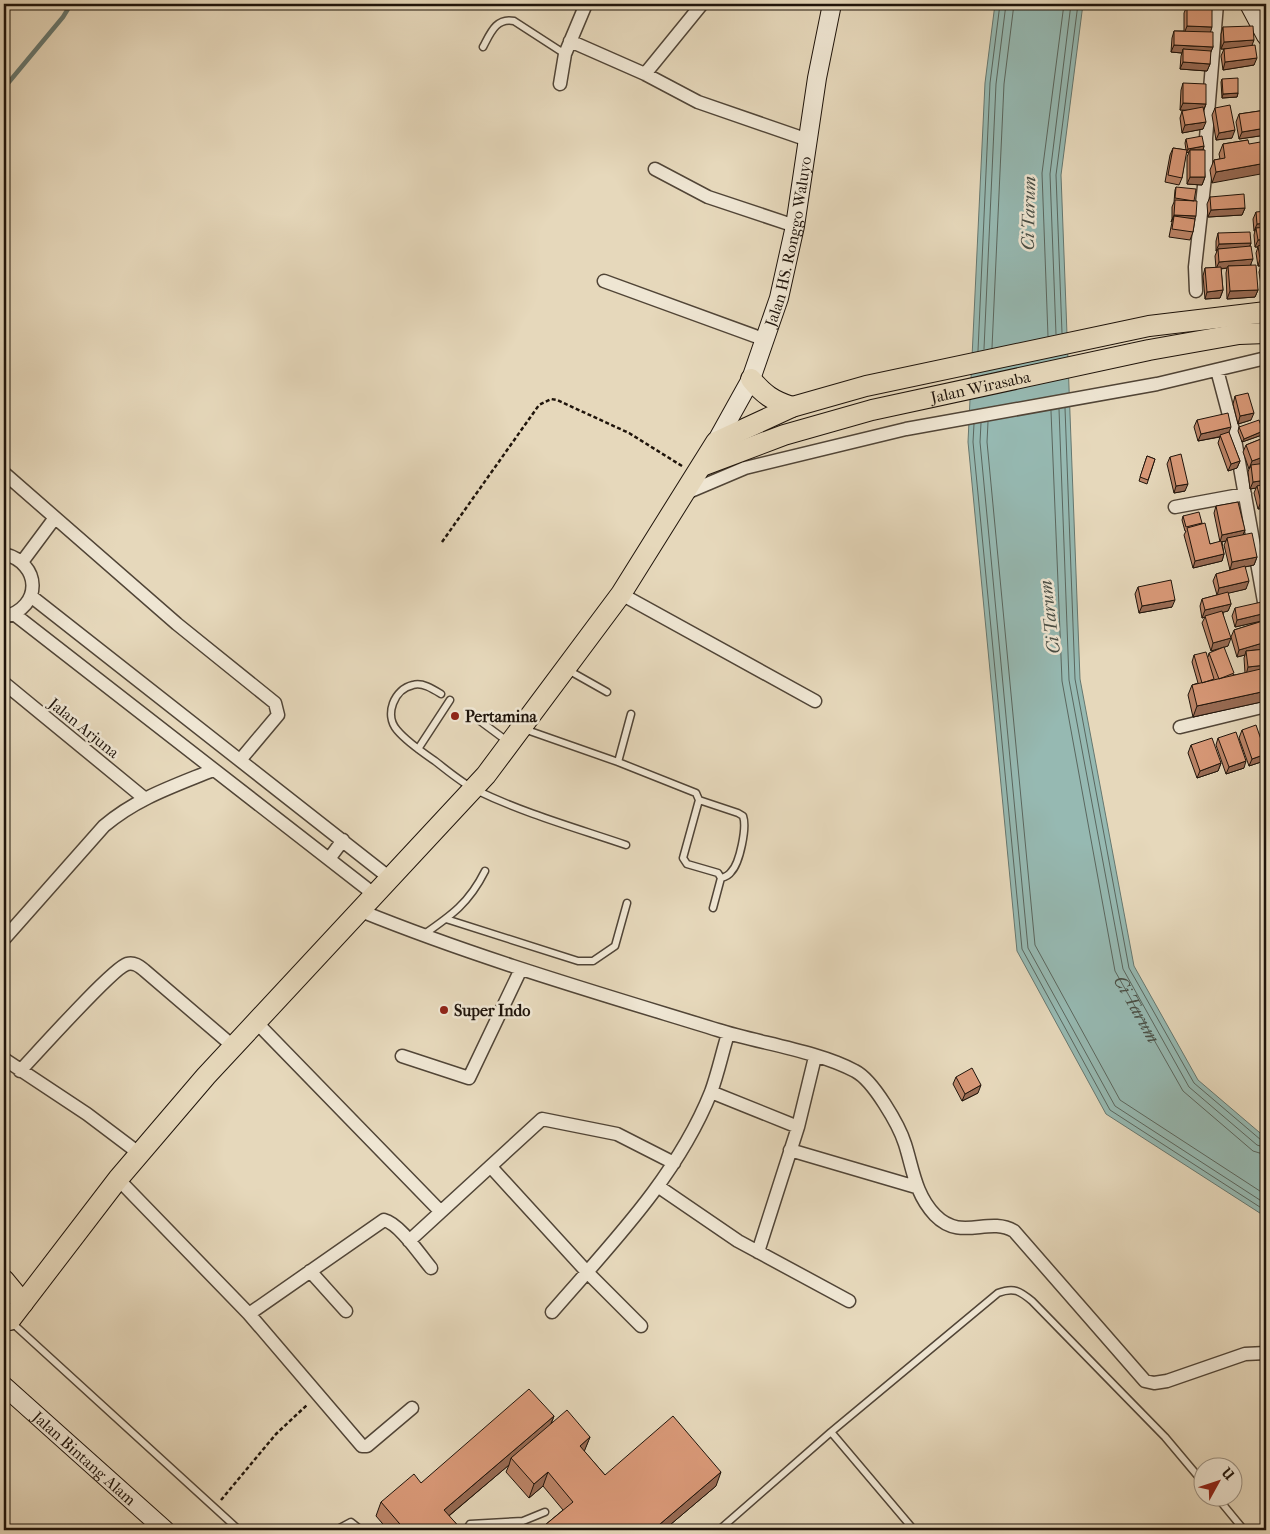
<svg xmlns="http://www.w3.org/2000/svg" width="1270" height="1534" viewBox="0 0 1270 1534" font-family="'IM FELL French Canon',serif">
  <style>
    .water { fill: #96b9b2; stroke: #66776f }
    .lines { fill: none; stroke-linecap: round; stroke-linejoin: round }
    .shore { stroke: #5a665e; stroke-width: 1 }
    .stream { stroke: #66776f; stroke-width: 4.5 }
    .lane-casing { stroke: #514537; stroke-width: 9 }
    .street-casing { stroke: #514537; stroke-width: 15 }
    .secondary-casing { stroke: #1f140b; stroke-width: 20 }
    .primary-casing { stroke: #1f140b; stroke-width: 22 }
    .path { stroke: #1f140b; stroke-width: 2.5; stroke-dasharray: 4 2.5; stroke-linecap: butt }
    .lane { stroke: #efe6d3; stroke-width: 6 }
    .street { stroke: #efe6d3; stroke-width: 12 }
    .secondary { stroke: #efe6d3; stroke-width: 18 }
    .primary { stroke: #e6d8bb; stroke-width: 20 }
    .wall { fill: #bb8467; stroke: #1f140b }
    .shaded-wall { fill: #986b54; stroke: #1f140b }
    .building { fill: #d99978; stroke: #1f140b }
    .poi-dot { fill: #8f2418; stroke: #efe6d3; stroke-width: 2 }
    .labels { text-anchor: middle; dominant-baseline: central; stroke-width: 5; stroke-linejoin: round; paint-order: stroke }
    .street-label { font-size: 16px; fill: #1f140b; stroke: #efe6d3 }
    .poi-label { font-size: 16px; font-weight: bold; fill: #1f140b; stroke: #efe6d3; text-anchor: start }
    .water-label { font-size: 18px; font-style: italic; fill: #494e45; stroke: #efe6d3 }
  </style>
  <rect width="100%" height="100%" fill="#e6d8bb"/>
  <filter id="stains"><feTurbulence type="fractalNoise" baseFrequency=".004" numOctaves="4"/><feColorMatrix values="0 0 0 0 .2 0 0 0 0 .09 0 0 0 0 .02 0 0 0 .5 -.17"/></filter>
  <radialGradient id="worn" r=".72"><stop offset=".6" stop-color="#630" stop-opacity="0"/><stop offset="1" stop-color="#630" stop-opacity=".3"/></radialGradient>
  <path class="water" d="M995,4H1083L1061,175L1080,679L1134,966L1198,1080L1266,1138V1217L1106,1114L1017,951L968,442L985,83Z"/>
  <g class="lines">
    <g class="shore">
      <path d="M1062,333L1056,175L1078,4"/>
      <path d="M1056,334L1050,174L1071,4"/>
      <path d="M1048,336L1042,173L1064,4"/>
      <path d="M992,348L1004,84L1014,4"/>
      <path d="M984,349L996,84L1006,4"/>
      <path d="M978,351L990,83L1000,4"/>
      <path d="M1065,408L1075,679L1129,968L1194,1083L1261,1140L1266,1142"/>
      <path d="M1059,409L1069,680L1123,969L1189,1087L1257,1145L1266,1148"/>
      <path id="s1" d="M1051,411L1062,681L1115,971L1183,1091L1253,1151L1266,1155"/>
      <path d="M988,422L987,442L1035,945L1120,1100L1266,1195"/>
      <path d="M981,423L980,442L1028,948L1115,1106L1266,1204"/>
      <path d="M974,424L973,442L1022,949L1110,1110L1266,1211"/>
    </g>
    <path class="stream" d="M4,88L63,17L71,4"/>
    <g class="lane-casing">
      <path id="lane" d="M483,47C490,34 496,17 514,21L565,54
        M568,670L607,692
        M441,694C433,689 422,682 413,685C394,689 384,715 397,730C407,742 422,752 435,761C448,771 462,783 476,790C523,813 576,828 626,845
        M480,721L507,741
        M524,729L618,762L696,793L699,800L683,858L687,864L718,873L721,878L713,908
        M418,749L450,700
        M618,762L631,714
        M699,800L738,813L743,816C747,827 740,863 731,872C729,875 725,877 721,878
        M446,919L578,961H593L615,946L627,903
        M423,935C452,915 469,903 485,871
        M10,1321L239,1530
        M831,1432L914,1530
        M1216,1496L1244,1530
        M336,1530L351,1522L361,1530
        M466,1530L470,1524L523,1521L545,1512
        M719,1530L831,1432L998,1293C1014,1287 1020,1291 1032,1301L1165,1437L1202,1481"/>
    </g>
    <g class="street-casing">
      <path id="street" d="M570,41L645,74L698,102L808,140
        M645,74L702,4
        M560,84L565,54L586,4
        M655,169L708,197L795,226
        M604,281L766,340
        M1196,291L1195,267L1206,168V138L1217,4
        M1217,370L1234,434L1266,613
        M4,473L177,624L275,703L278,715L241,759
        M686,493L745,468L906,429L1157,384L1266,358
        M1175,507L1245,494
        M4,554C41,563 43,607 4,617
        M22,562L54,519
        M621,594L815,701
        M32,597L391,879
        M14,614L375,895
        M4,683L144,798
        M1180,727L1266,706
        M329,859L343,840
        M361,911C477,958 598,993 718,1030C759,1043 818,1051 855,1071C873,1080 899,1125 905,1144C913,1169 915,1194 935,1215C961,1242 988,1216 1014,1231L1145,1381L1154,1383L1167,1381L1245,1354L1266,1353
        M4,939L104,826C137,798 174,786 213,770
        M257,1023L440,1211
        M402,1056L469,1078L521,969
        M4,1059L87,1114L140,1154
        M20,1071C36,1054 113,968 127,964C134,962 139,966 144,970L234,1047
        M711,1092L798,1127
        M790,1150L916,1187
        M491,1167L587,1272L641,1326
        M118,1179L249,1314L362,1446H367L412,1408
        M659,1187L738,1241L849,1301
        M409,1241L542,1119L617,1134L674,1163
        M758,1252L798,1127L815,1057
        M310,1271L346,1311
        M552,1312C611,1244 677,1177 711,1092C718,1073 722,1053 728,1034
        M249,1314L384,1220C400,1224 420,1255 431,1268"/>
    </g>
    <g class="secondary-casing">
      <g id="secondary">
        <path d="M1249,4L1266,36"/>
        <path id="s2" d="M716,442L751,379L779,298L795,226L817,78L832,4"/>
        <path id="s3" d="M4,1386L165,1530"/>
      </g>
    </g>
    <g class="primary-casing">
      <g id="primary">
        <path d="M751,379C763,394 773,401 792,407"/>
        <path id="s4" d="M702,466L784,435L872,410L1149,350L1239,334L1266,333"/>
        <path d="M4,1280L23,1303"/>
        <path d="M4,1314L10,1320L118,1179L206,1076L486,775L621,594L716,442L792,407L866,386L1149,326L1266,312"/>
      </g>
    </g>
    <path class="path" d="M442,542L539,405L551,399L557,400L629,433L682,466
      M221,1500L276,1434L308,1404"/>
    <use href="#lane" class="lane"/>
    <use href="#street" class="street"/>
    <use href="#secondary" class="secondary"/>
    <use href="#primary" class="primary"/>
  </g>
  <path class="wall" d="M1186,4H1212V6L1210,32L1213,47L1210,53V64L1207,71L1180,69L1181,56L1182,53L1171,52L1172,38L1174,31H1184V13L1187,6H1195Z
    M1223,27L1252,45L1254,65L1223,70L1221,56L1224,49H1227H1221V34Z
    M1222,79L1238,93L1237,97L1222,98L1221,82Z
    M1183,83L1206,104L1204,110L1203,129L1182,133L1180,118L1182,111L1184,110H1180L1181,90Z
    M1215,108L1232,138L1216,140L1212,115Z
    M1266,110V135L1239,139L1236,122L1239,114Z
    M1186,139L1204,146L1203,150L1205,177L1202,185L1187,184V157L1189,152L1186,153L1182,178L1179,185L1165,182L1170,155L1173,148L1186,150L1185,143Z
    M1248,140L1212,183L1210,170L1214,160L1220,159L1219,154L1223,144Z
    M1176,187L1194,201L1195,219L1193,232L1190,240L1169,237L1172,222V207L1174,202L1175,190Z
    M1210,197L1245,208L1242,215L1208,217L1207,204Z
    M1256,212L1266,284L1261,285L1259,272L1261,266H1258L1256,253L1258,247H1255L1254,235L1255,231H1254L1253,219Z
    M1218,233L1251,243L1250,246L1251,265L1258,290L1255,297L1227,299L1226,273L1227,268L1221,269L1223,290L1220,298L1205,299L1203,276L1205,268H1216L1215,256L1217,251H1216V241Z
    M1235,396L1251,420L1238,424L1233,404Z
    M1197,420L1229,433L1240,461L1237,468L1228,471L1218,443L1220,437L1198,441L1194,427Z
    M1239,427L1263,431L1262,435L1242,442L1238,431Z
    M1266,437V462L1262,464L1266,463V524L1262,513L1264,508L1258,509L1254,493L1256,488L1250,489L1248,472L1249,469L1243,452L1246,445Z
    M1147,456L1155,459L1147,484L1139,481Z
    M1170,457L1185,491L1174,493L1167,464Z
    M1216,506L1245,530L1243,535L1257,557L1254,565L1245,567L1246,589L1228,593L1231,604L1228,611L1223,612L1228,646L1211,651L1202,623L1205,617L1202,618L1200,606L1202,599L1217,595L1213,581L1216,574L1242,567L1230,570L1224,545L1226,541L1222,542L1224,554L1222,561L1193,568L1184,535L1186,531H1185L1182,520L1183,516L1202,523L1210,544L1220,542L1214,513Z
    M1138,587L1172,607L1139,613L1135,594Z
    M1235,608L1266,620L1235,627L1232,616Z
    M1266,620V701L1193,717L1188,695L1192,685L1198,683L1192,662L1194,655L1208,657L1209,653L1234,675L1245,673L1244,658L1245,655L1237,657L1231,637L1234,630Z
    M1266,725V750L1260,734L1263,726Z
    M1242,730L1264,761L1249,766L1239,738Z
    M1218,738L1244,768L1226,774L1216,745Z
    M1191,745L1221,763L1218,771L1197,778L1188,753Z
    M956,1077L978,1093L962,1101L953,1084Z
    M554,1416L551,1424L590,1437L584,1451L605,1475L716,1486L664,1530H539L563,1510L543,1486L529,1498L506,1472L509,1465L449,1516L462,1530H388L376,1516L381,1502L421,1483Z"/>
  <path class="shaded-wall" d="M1186,4H1212L1211,8Z
    M1187,26L1212,27L1210,34H1184Z
    M1254,40L1251,48L1221,49L1224,42Z
    M1174,45L1213,47L1210,54L1183,49L1182,53L1171,52Z
    M1257,58L1254,65L1223,70L1225,62Z
    M1183,62L1210,64L1207,71L1180,69Z
    M1238,93L1237,97L1222,98L1223,94Z
    M1183,103L1206,104L1203,111L1180,110Z
    M1206,122L1203,129L1182,133L1185,125Z
    M1266,128V135L1239,139L1242,132Z
    M1235,130L1232,138L1216,140L1219,133Z
    M1204,146L1203,150H1190L1189,152L1186,153L1188,149Z
    M1266,163V173L1212,183L1216,172Z
    M1190,177H1205L1202,185L1187,184Z
    M1245,208L1242,215L1208,217L1211,210Z
    M1174,215L1196,216L1193,223L1174,216L1171,222Z
    M1266,223V230L1256,228L1255,231H1254L1257,224Z
    M1266,239V246H1258V247H1255L1258,240Z
    M1251,243L1248,250L1218,249L1217,251H1216L1219,244Z
    M1266,258V265L1258,266L1260,259Z
    M1253,259L1250,266H1228L1227,268L1216,269L1219,262Z
    M1264,277H1266V284L1261,285Z
    M1223,290L1220,298L1205,299L1207,292Z
    M1258,290L1255,297L1227,299L1230,291Z
    M1254,413L1251,420L1238,424L1240,416Z
    M1231,427L1228,435L1198,441L1201,434Z
    M1263,431L1262,435L1242,442L1244,439Z
    M1266,456V462L1251,468V465L1249,469L1252,461Z
    M1240,461L1237,468L1228,471L1231,464Z
    M1266,480V487L1257,486L1256,488L1250,489L1253,482Z
    M1188,484L1185,491L1174,493L1176,486Z
    M1266,501V507L1265,505L1264,508L1258,509L1261,502Z
    M1245,530L1242,537L1227,538L1226,541L1220,542L1222,535Z
    M1224,554L1222,561L1193,568L1195,561Z
    M1257,557L1254,565L1230,570L1232,562Z
    M1249,581L1246,589L1217,596L1219,588Z
    M1175,600L1172,607L1139,613L1142,606Z
    M1231,604L1228,611L1202,618L1205,610Z
    M1266,613V620L1235,627L1237,620Z
    M1231,638L1228,646L1211,651L1213,643Z
    M1266,642V649L1246,651L1245,655L1237,657L1239,650Z
    M1266,665V672L1246,675L1248,667Z
    M1266,691V701L1193,717L1197,706Z
    M1266,754L1264,761L1249,766L1252,759Z
    M1246,761L1244,768L1226,774L1229,767Z
    M1221,763L1218,771L1197,778L1200,771Z
    M981,1085L978,1093L962,1101L965,1094Z
    M554,1416L548,1431L511,1458L509,1465L439,1524L444,1510Z
    M590,1437L584,1452L580,1446Z
    M548,1472L543,1486L529,1498L534,1484Z
    M721,1472L716,1486L664,1530H653Z"/>
  <path class="building" d="M1187,6H1212V27L1187,26Z
    M1253,26L1254,40L1224,42L1223,27Z
    M1174,31L1213,32V47L1174,45Z
    M1255,45L1257,58L1225,62L1224,49Z
    M1183,49L1211,51L1210,64L1183,62Z
    M1238,78V93L1223,94L1222,79Z
    M1183,83L1206,84V104L1183,103Z
    M1230,105L1235,130L1219,133L1215,108Z
    M1203,107L1206,122L1185,125L1182,111Z
    M1266,110V128L1242,132L1239,114Z
    M1202,136L1204,146L1188,149L1186,139Z
    M1248,140L1249,144L1266,141V163L1216,172L1214,160L1225,158L1223,144Z
    M1173,148L1187,150L1182,178L1168,175Z
    M1190,150H1205V177H1190Z
    M1176,187L1196,189L1194,201L1175,198Z
    M1244,194L1245,208L1211,210L1210,197Z
    M1175,200L1197,201L1196,216L1174,215Z
    M1266,211V223L1257,224L1256,212Z
    M1174,216L1195,219L1193,232L1172,229Z
    M1266,227V239L1258,240L1256,228Z
    M1250,232L1251,243L1219,244L1218,233Z
    M1266,244V258L1260,259L1258,246Z
    M1251,246L1253,259L1219,262L1218,249Z
    M1266,264V277H1264L1261,265Z
    M1256,265L1258,290L1230,291L1228,266Z
    M1221,267L1223,290L1207,292L1205,268Z
    M1248,393L1254,413L1240,416L1235,396Z
    M1228,413L1231,427L1201,434L1197,420Z
    M1259,420L1263,431L1244,439L1239,427Z
    M1229,432L1240,461L1231,464L1220,435Z
    M1266,437V456L1252,461L1246,445Z
    M1181,454L1188,484L1176,486L1170,457Z
    M1147,456L1155,459L1148,480L1140,477Z
    M1266,463V480L1253,482L1251,465Z
    M1266,484V501L1261,502L1257,486Z
    M1238,502L1245,530L1222,535L1216,506Z
    M1199,512L1202,523L1186,527L1183,516Z
    M1205,523L1210,544L1221,541L1224,554L1195,561L1187,528Z
    M1252,533L1257,557L1232,562L1227,538Z
    M1245,566L1249,581L1219,588L1216,574Z
    M1171,580L1175,600L1142,606L1138,587Z
    M1228,592L1231,604L1205,610L1202,599Z
    M1266,601V613L1237,620L1235,608Z
    M1222,611L1231,638L1213,643L1205,616Z
    M1266,620V642L1239,650L1234,630Z
    M1224,647L1234,673L1219,679L1209,653Z
    M1266,649V665L1248,667L1246,651Z
    M1206,652L1214,679L1202,683L1194,655Z
    M1265,668L1266,671V691L1197,706L1192,685Z
    M1256,725L1266,754L1252,759L1242,730Z
    M1266,725V735L1263,726Z
    M1236,732L1246,761L1229,767L1218,738Z
    M1212,738L1221,763L1200,771L1191,745Z
    M972,1068L981,1085L965,1094L956,1077Z
    M529,1389L554,1416L444,1510L462,1530H405L381,1502L414,1474L421,1483Z
    M567,1410L590,1437L580,1446L605,1475L673,1416L721,1472L653,1530H539L573,1502L548,1472L534,1484L511,1458Z"/>
  <g class="poi-dot">
    <circle cx="455" cy="716" r="5"/>
    <circle cx="444" cy="1010" r="5"/>
  </g>
  <g class="labels">
    <g class="street-label">
      <text stroke="none"><textPath href="#s2" startOffset="215">Jalan HS. Ronggo Waluyo</textPath></text>
      <text stroke="none"><textPath href="#s4" startOffset="290">Jalan Wirasaba</textPath></text>
      <text transform="translate(84 728) rotate(39)">Jalan Arjuna</text>
      <text stroke="none"><textPath href="#s3" startOffset="108">Jalan Bintang Alam</textPath></text>
    </g>
    <g class="poi-label">
      <text x="465" y="716">Pertamina</text>
      <text x="454" y="1010">Super Indo</text>
    </g>
    <g class="water-label">
      <text transform="translate(1029 213) rotate(-89)">Ci Tarum</text>
      <text transform="translate(1050 617) rotate(-97)">Ci Tarum</text>
      <text stroke="none"><textPath href="#s1" startOffset="609">Ci Tarum</textPath></text>
    </g>
  </g>
  <rect width="1270" height="1534" fill="none" stroke="#e6d8bb" stroke-width="20"/>
  <rect x="5" y="5" width="1260" height="1524" fill="none" stroke="#1f140b" stroke-width="2.5"/>
  <rect x="10" y="10" width="1250" height="1514" fill="none" stroke="#1f140b"/>
  <g transform="translate(1218 1482) rotate(50)"><circle r="24" fill="#efe6d3" stroke="#9c9283"/>
  <path d="M0-4L9 19L0 12L-9 19Z" fill="#8f2418"/>
  <text y="-8" font-size="14" font-weight="bold" text-anchor="middle" fill="#1f140b">U</text>
  </g>
  <rect width="100%" height="100%" filter="url(#stains)"/>
  <rect width="100%" height="100%" fill="url(#worn)"/>
</svg>
